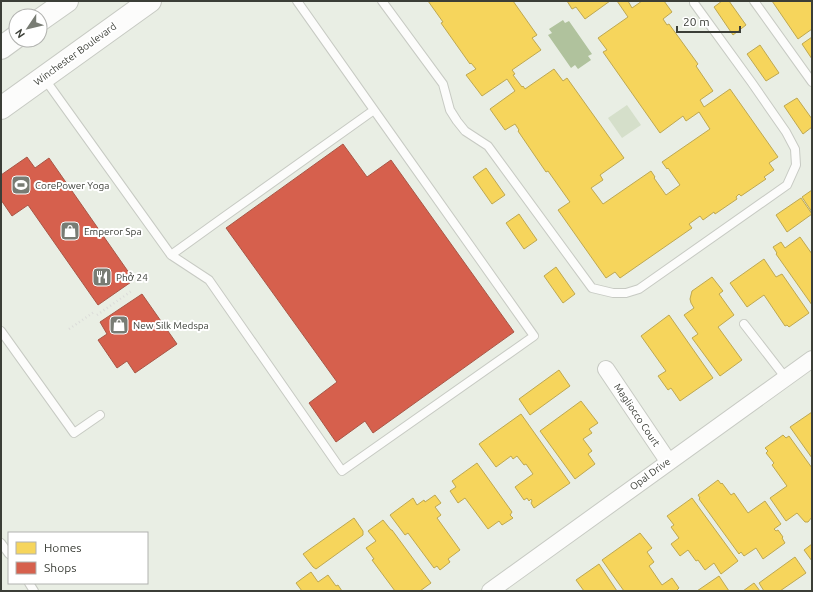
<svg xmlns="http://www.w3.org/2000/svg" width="813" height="592" viewBox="0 0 813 592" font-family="Ubuntu,sans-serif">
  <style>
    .green { fill: #d5dfca }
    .water { fill: #b0c29d }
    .homes { fill: #f6d55c; stroke: #bea851 }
    .shops { fill: #d6604d; stroke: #a85646 }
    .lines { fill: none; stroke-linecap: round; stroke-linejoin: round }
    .service-casing { stroke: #c7cac3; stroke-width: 10 }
    .minor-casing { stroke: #c7cac3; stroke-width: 18 }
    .primary-casing { stroke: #c7cac3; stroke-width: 24 }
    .path { stroke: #dbdbd9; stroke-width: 2.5; stroke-dasharray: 1 3; stroke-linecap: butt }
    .service { stroke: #fcfcfb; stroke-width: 8 }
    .minor { stroke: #fcfcfb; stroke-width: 16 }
    .primary { stroke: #fcfcfb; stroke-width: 22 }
    .labels { text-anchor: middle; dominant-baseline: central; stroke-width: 4; stroke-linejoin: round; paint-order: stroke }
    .street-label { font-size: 10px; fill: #3b3e37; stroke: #fff }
    .poi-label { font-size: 10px; fill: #3b3e37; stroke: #fff; text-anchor: start }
  </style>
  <rect width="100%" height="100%" fill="#e9eee4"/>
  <path class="green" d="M627,105L641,125L622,138L608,118Z"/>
  <path class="water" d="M563,20L565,23L569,21L592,54L588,56L591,60L578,69L575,65L571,68L548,35L552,33L549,29Z"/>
  <path class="homes" d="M428,1H513L537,35L532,38L541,50L512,70L515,74L513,75L522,87L523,86L525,89L554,69L563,81L567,78L624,158L600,175L603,180L591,188L603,204L651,171L655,177L654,178L666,195L680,185L668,168L667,169L662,162L710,129L699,112L686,121L683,116L660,133L603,52L607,50L598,38L628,17L617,1H628L632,8L642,1H664L672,12L663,19L667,25L669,24L698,64L696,66L713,91L700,100L704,107L730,89L778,157L769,163L774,170L764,177L766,179L741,196L739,194L736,197L737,199L715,214L714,212L703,220L700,216L689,224L692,228L620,278L615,272L606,278L558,210L570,202L548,171L546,172L518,131L519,130L515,124L505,130L490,109L515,91L507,79L482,96L466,75L476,69L471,63L470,64L441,23L443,22Z
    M567,1H610L585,19L576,7L572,9Z
    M722,1H729L746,25L733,35L714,7Z
    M772,1H812V29L798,39Z
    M812,37V59L802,44Z
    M760,45L779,73L766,81L747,54Z
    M797,98L812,119V127L803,134L784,106Z
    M486,168L505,195L492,204L473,177Z
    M812,190V212L802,197Z
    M801,198L812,214L787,232L776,215Z
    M519,214L537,240L524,249L506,223Z
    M800,237L812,254V305L776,254L777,253L773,247L781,242L785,248Z
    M764,259L776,277L782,274L809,313L789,327L787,325L785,326L764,295L747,307L730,283Z
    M556,267L575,294L563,303L544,276Z
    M712,277L723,291L719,294L734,315L718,327L742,360L720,376L692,338L698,334L684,315L694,308L691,303L690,299L692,291Z
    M669,315L713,378L680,401L671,388L668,390L658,376L666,371L641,336Z
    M559,370L570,386L530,415L519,399Z
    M581,401L598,423L589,429L592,433L583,439L592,451L588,454L595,464L575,479L540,431Z
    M812,412V458L790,427Z
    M521,414L570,483L534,508L531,503L532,501L531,499L529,501L527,498L524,500L515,487L533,474L526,464L524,465L517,456L513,459L511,456L496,467L479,444Z
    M783,435L786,438L789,436L812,468V517L808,522H805L797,513L786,521L770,498L787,486L772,465L774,463L766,453L768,451L765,448Z
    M477,463L512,512L510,515L513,518L502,525L499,521L488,529L465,498L458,503L450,491L456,487L452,481Z
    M718,480L721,484L722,483L731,495L734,493L748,513L765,501L781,524L774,529L776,531L778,530L783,537L782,538L785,543L763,559L756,548L744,556L741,552L739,554L699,499L700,498L698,495Z
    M435,495L441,503L435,507L441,515L437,518L460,550L448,559L450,562L440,570L437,566L434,568L408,533L405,535L390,515L413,498L417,505L424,500L425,502Z
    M692,498L738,561L721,574L714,563L705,570L698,560L696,561L688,550L680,556L671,544L679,538L671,527L674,525L667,516Z
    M354,518L363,531V535L316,569L313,567L303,554Z
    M383,520L391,530H392L431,583L420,591H395L372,560L374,559L366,548L376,541L368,531Z
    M640,533L652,548L647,552L654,562L649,566L662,585L672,578L679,588L677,590L678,591H624L602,560Z
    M812,544V561L804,550Z
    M795,557L806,573L780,591H764L759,583Z
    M599,564L617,591H584L576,580Z
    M311,572L318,582L328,575L336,586L338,585L342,591H302L296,583Z
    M719,576L729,591H697Z
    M754,583L760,591H743Z"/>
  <path class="shops" d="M343,144L367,177L391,160L514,332L373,433L365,421L336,442L309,403L337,382L226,228Z
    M27,157L35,168L49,158L134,280L98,305L28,205L12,216L1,200V175Z
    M142,294L177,344L135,373L127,361L117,368L98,340L107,334L100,322Z"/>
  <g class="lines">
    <g class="service-casing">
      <path id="service" d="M382,1L443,84L450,110L457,121L465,131L488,146L592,288L613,293H626L639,289L787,185L796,165L795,149L786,132L752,83L694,3V1
        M754,1L812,82
        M44,78L171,255L221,219L374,110L297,1
        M171,255L209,280L342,471L534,336L374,110
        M744,324L785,377
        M1,331L74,433L100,415
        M1,543L9,554
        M29,583L34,591"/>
    </g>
    <g class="minor-casing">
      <path id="minor" d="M606,369L668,461
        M490,591L812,359"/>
    </g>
    <g class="primary-casing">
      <path id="primary" d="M40,20L67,1
        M1,48L16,37
        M1,108L150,1"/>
    </g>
    <path class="path" d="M97,315L133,290
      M69,329L94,312"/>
    <use href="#service" class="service"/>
    <use href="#minor" class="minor"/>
    <use href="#primary" class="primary"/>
  </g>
  <defs>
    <g id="stadium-square" transform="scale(1)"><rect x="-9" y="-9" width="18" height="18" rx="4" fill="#787c74" stroke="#fff"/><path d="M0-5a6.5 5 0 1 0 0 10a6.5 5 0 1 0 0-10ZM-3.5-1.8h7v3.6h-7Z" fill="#fff"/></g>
    <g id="shop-square" transform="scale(1)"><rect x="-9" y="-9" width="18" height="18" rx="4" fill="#787c74" stroke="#fff"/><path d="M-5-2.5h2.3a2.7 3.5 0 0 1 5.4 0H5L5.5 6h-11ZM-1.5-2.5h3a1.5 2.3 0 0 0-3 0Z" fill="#fff"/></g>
    <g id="restaurant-square" transform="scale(1)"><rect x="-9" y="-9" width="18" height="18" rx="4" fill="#787c74" stroke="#fff"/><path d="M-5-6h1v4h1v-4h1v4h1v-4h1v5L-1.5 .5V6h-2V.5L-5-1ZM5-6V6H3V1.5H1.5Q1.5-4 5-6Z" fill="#fff"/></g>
  </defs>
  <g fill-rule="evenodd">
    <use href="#stadium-square" x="21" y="185"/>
    <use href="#shop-square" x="70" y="231"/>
    <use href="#restaurant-square" x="102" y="277"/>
    <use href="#shop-square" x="119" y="325"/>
  </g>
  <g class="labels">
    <g class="street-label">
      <text transform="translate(75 54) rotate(-36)">Winchester Boulevard</text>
      <text transform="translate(637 415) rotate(56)">Magliocco Court</text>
      <text transform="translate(650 474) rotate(-36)">Opal Drive</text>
    </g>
    <g class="poi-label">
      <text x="35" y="185">CorePower Yoga</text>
      <text x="84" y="231">Emperor Spa</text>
      <text x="116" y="277">Phở 24</text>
      <text x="133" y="325">New Silk Medspa</text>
    </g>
  </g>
  <rect width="813" height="592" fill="none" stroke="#3b3e37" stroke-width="4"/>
  <rect x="8" y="532" width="140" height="52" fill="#ffffff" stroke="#b1b2af"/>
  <rect x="16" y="542" width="20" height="12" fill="#f6d55c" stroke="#b1b2af"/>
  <text x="44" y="552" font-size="12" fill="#3b3e37">Homes</text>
  <rect x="16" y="562" width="20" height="12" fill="#d6604d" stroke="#b1b2af"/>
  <text x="44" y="572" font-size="12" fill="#3b3e37">Shops</text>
  <g transform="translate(28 28) rotate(235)"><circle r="19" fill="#ffffff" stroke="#b1b2af"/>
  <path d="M0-3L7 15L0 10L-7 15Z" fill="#787c74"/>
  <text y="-6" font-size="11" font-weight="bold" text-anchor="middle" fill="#3b3e37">N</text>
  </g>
  <path d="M677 26v6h63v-6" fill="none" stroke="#3b3e37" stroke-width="2"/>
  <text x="683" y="26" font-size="12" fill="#3b3e37" stroke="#ffffff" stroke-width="3" paint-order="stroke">20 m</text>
</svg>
